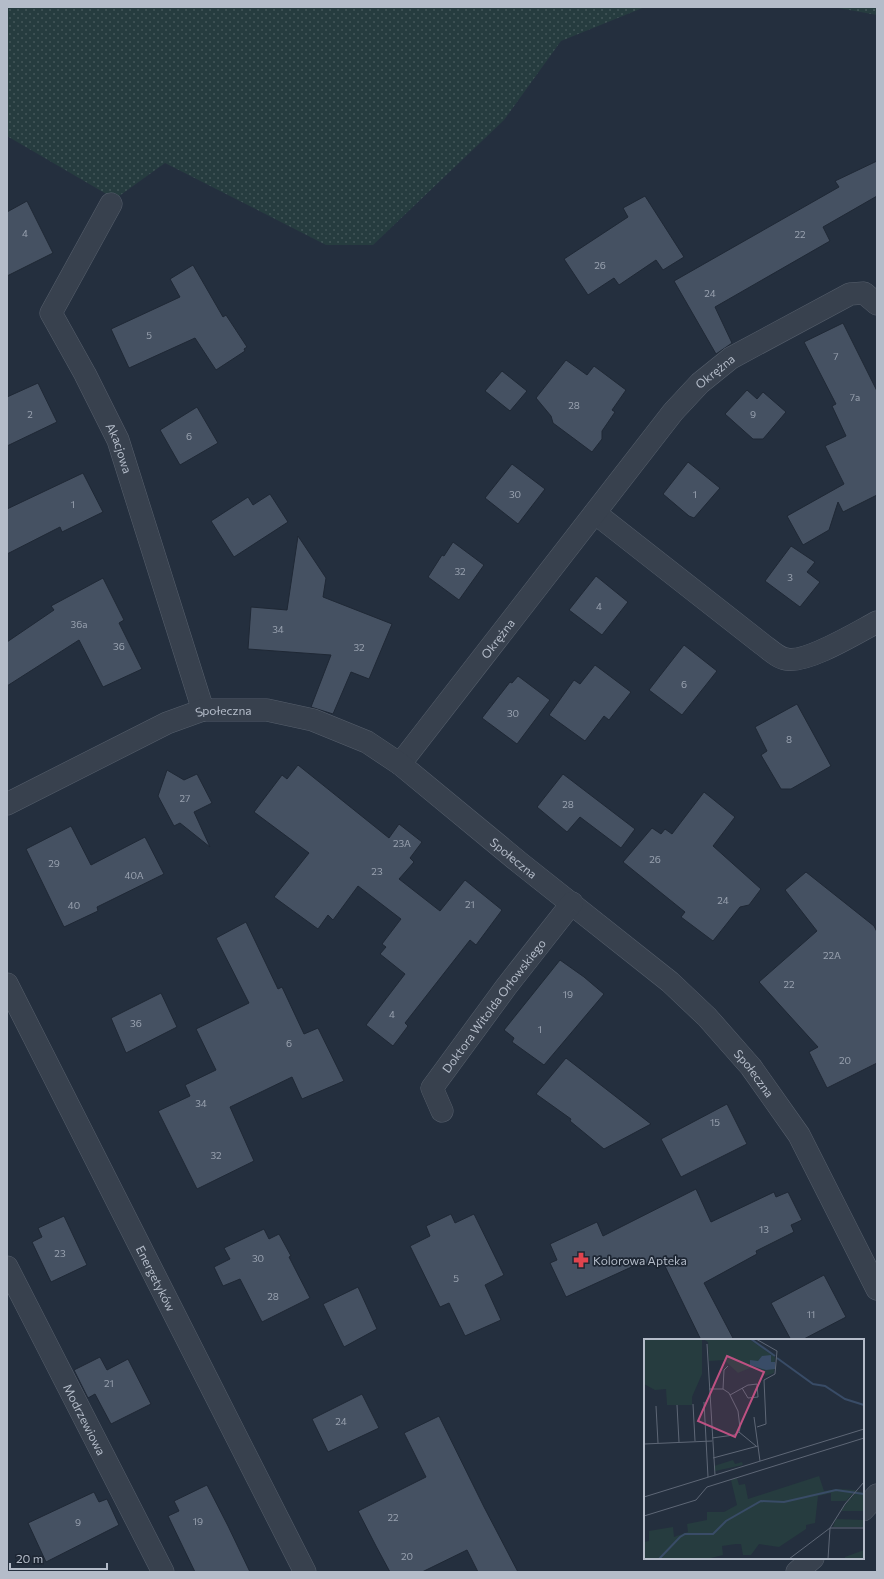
<svg xmlns="http://www.w3.org/2000/svg" width="884" height="1579" viewBox="0 0 884 1579" font-family="Commissioner,sans-serif">
  <style>
    .grass { fill: url(#grass-dots) }
    .building { fill: #455162; stroke: #1f2835 }
    .lines { fill: none; stroke-linecap: round; stroke-linejoin: round }
    .minor-casing { stroke: #565f6c; stroke-width: 23 }
    .minor { stroke: #38414e; stroke-width: 22 }
    .labels { text-anchor: middle; dominant-baseline: central; stroke-width: 3.5; stroke-linejoin: round; paint-order: stroke }
    .number-label { font-size: 10px; fill: #98a1af }
    .street-label { font-size: 12px; fill: #b4bcc9; stroke: #1d2633 }
    .poi-label { font-size: 12px; fill: #b4bcc9; stroke: #1d2633; text-anchor: start }
    .inset-river { fill: none; stroke: #394c67; stroke-width: 2 }
    .inset-road { fill: none; stroke: #5e6776; stroke-width: 1 }
    .view { fill: #bd5182; fill-opacity: 0.15; stroke: #bd5182; stroke-width: 2 }
    .inset-edge { fill: none; stroke: #b4bcc9; stroke-width: 2 }
  </style>
  <defs>
    <pattern id="grass-dots" width="8" height="8" patternUnits="userSpaceOnUse"><rect width="8" height="8" fill="#263c3f"/><path d="M2 2h.1M6 6h.1" fill="none" stroke="#435659" stroke-width="1.8" stroke-linecap="round"/></pattern>
  </defs>
  <rect width="100%" height="100%" fill="#242f3e"/>
  <path class="grass" d="M7,7H645L561,41L504,120L373,245H326L165,163L115,199L7,136Z
    M833,7H877V15Z"/>
  <path class="building" d="M877,161V196L823,227L830,241L715,307L732,343L716,354L674,281L839,187L835,181Z
    M645,196L684,257L663,270L656,260L619,285L614,278L588,295L564,259L628,217L623,208Z
    M27,201L53,253L7,276V212Z
    M193,265L223,317L226,315L247,347L244,349L245,351L216,370L195,338L129,368L111,329L180,297L170,279Z
    M843,323L877,391V495L843,512L838,502L829,530L803,545L787,516L844,484L825,446L846,436L832,406L836,404L804,342Z
    M566,360L587,375L594,366L626,390L612,410L615,412L602,431V439L592,452L553,423L551,416L536,398Z
    M502,371L527,391L510,411L485,391Z
    M38,383L57,422L7,446V397Z
    M747,390L757,399L763,392L786,412L763,439H753L725,414Z
    M197,407L218,443L180,465L160,430Z
    M688,462L720,488L694,518L689,516L663,494Z
    M512,464L545,489L518,524L485,498Z
    M83,473L103,512L62,532L60,527L7,554V509Z
    M270,494L288,522L234,557L211,521L248,497L253,505Z
    M298,536L326,578L323,597L392,624L369,679L351,672L333,714L311,707L331,655L248,649L251,607L287,610Z
    M453,542L484,565L459,600L428,577L442,555L444,556Z
    M791,546L815,562L807,572L820,582L800,607L765,581Z
    M596,576L628,602L602,635L569,610Z
    M103,578L124,620L119,623L142,669L103,687L79,640L7,686V642L54,610L51,606Z
    M684,645L717,671L682,715L649,690Z
    M595,665L631,692L609,720L604,716L585,741L549,715L574,680L580,684Z
    M518,676L550,700L517,744L482,718L510,682L512,683Z
    M797,704L831,766L791,789H781L761,755L767,751L755,727Z
    M298,765L389,838L399,824L422,842L410,858L414,862L399,879L440,911L465,880L502,910L476,945L470,940L405,1023L408,1026L393,1046L366,1025L405,974L380,954L386,947L382,944L401,919L358,886L333,920L328,915L318,929L274,897L309,853L254,812L282,775L287,779Z
    M167,770L184,780L197,774L212,803L194,812L210,847L180,823L174,826L158,796Z
    M563,774L635,829L621,848L580,817L567,832L537,807Z
    M704,792L735,817L713,846L761,889L749,905L740,907L713,941L681,917L685,912L623,862L652,828L661,834L665,829L672,834Z
    M71,826L91,865L145,837L164,874L97,907L98,911L64,927L26,849Z
    M806,872L874,926L877,932V1063L827,1088L809,1052L818,1047L759,982L817,931L785,890Z
    M246,922L278,989L282,987L304,1034L318,1028L344,1081L302,1099L292,1077L230,1107L254,1161L197,1189L158,1111L190,1096L185,1085L216,1070L196,1029L249,1003L216,938Z
    M560,960L584,977L604,994L544,1065L512,1042L514,1038L504,1030Z
    M161,993L177,1027L126,1053L111,1018Z
    M566,1058L651,1124L604,1149L570,1121L571,1119L536,1094Z
    M727,1104L747,1144L681,1177L661,1139Z
    M696,1189L711,1222L774,1192L776,1197L788,1192L802,1220L791,1225L794,1232L756,1251L757,1254L704,1283L734,1340H701L661,1258L640,1267L638,1264L566,1297L550,1263L557,1260L550,1244L597,1222L603,1236Z
    M451,1214L455,1223L474,1214L504,1275L485,1285L501,1320L465,1336L449,1303L440,1307L410,1246L430,1236L426,1226Z
    M64,1216L87,1265L51,1282L32,1242L42,1237L38,1228Z
    M264,1229L269,1239L279,1234L291,1256L289,1257L310,1298L262,1322L240,1279L223,1286L214,1267L230,1259L224,1248Z
    M824,1275L846,1317L802,1340H791L771,1303Z
    M358,1287L377,1329L344,1347L323,1304Z
    M100,1357L107,1370L128,1359L151,1404L111,1424L95,1394L88,1398L74,1370Z
    M362,1394L379,1428L328,1452L312,1419Z
    M439,1416L484,1507L518,1572H478L467,1550L422,1572H390L376,1546L358,1511L426,1477L404,1433Z
    M207,1485L228,1526L250,1572H195L168,1516L179,1511L174,1501Z
    M94,1492L99,1502L107,1499L119,1525L46,1562L28,1523Z"/>
  <g class="lines">
    <g class="minor-casing">
      <g id="minor">
        <path id="s1" d="M111,204L51,313L85,374L118,440L203,710"/>
        <path d="M595,513L762,644C769,649 778,658 786,659C806,664 858,632 877,622"/>
        <path id="s2" d="M400,764L673,412L700,383L731,358L850,294L864,293L877,304"/>
        <path id="s3" d="M7,804L167,723L203,710H267L313,720L367,742L400,764L520,863L670,982L707,1017L751,1067L799,1135L877,1289"/>
        <path id="s4" d="M7,984L305,1572"/>
        <path id="s5" d="M442,1111L432,1088L506,987L572,903"/>
        <path id="s6" d="M7,1267L163,1572"/>
        <path d="M863,1510L877,1495"/>
        <path d="M797,1572L813,1558"/>
      </g>
    </g>
    <use href="#minor" class="minor"/>
  </g>
  <defs>
    <g id="pharmacy-bare" transform="scale(1.2)"><path d="M-2-6h4v4h4v4h-4v4h-4v-4h-4v-4h4Z" fill="#e0444e" stroke="#1d2633" stroke-width="2.5" paint-order="stroke"/></g>
  </defs>
  <g fill-rule="evenodd">
    <use href="#pharmacy-bare" x="581" y="1260"/>
  </g>
  <g class="labels">
    <g class="number-label">
      <text x="25" y="233">4</text>
      <text x="800" y="234">22</text>
      <text x="600" y="265">26</text>
      <text x="710" y="293">24</text>
      <text x="149" y="335">5</text>
      <text x="836" y="356">7</text>
      <text x="855" y="397">7a</text>
      <text x="574" y="405">28</text>
      <text x="30" y="414">2</text>
      <text x="753" y="414">9</text>
      <text x="189" y="436">6</text>
      <text x="515" y="494">30</text>
      <text x="695" y="494">1</text>
      <text x="73" y="504">1</text>
      <text x="460" y="571">32</text>
      <text x="790" y="577">3</text>
      <text x="599" y="606">4</text>
      <text x="79" y="624">36a</text>
      <text x="278" y="629">34</text>
      <text x="119" y="646">36</text>
      <text x="359" y="647">32</text>
      <text x="684" y="684">6</text>
      <text x="513" y="713">30</text>
      <text x="789" y="739">8</text>
      <text x="185" y="798">27</text>
      <text x="568" y="804">28</text>
      <text x="402" y="843">23A</text>
      <text x="655" y="859">26</text>
      <text x="54" y="863">29</text>
      <text x="377" y="871">23</text>
      <text x="134" y="875">40A</text>
      <text x="723" y="900">24</text>
      <text x="470" y="904">21</text>
      <text x="74" y="905">40</text>
      <text x="832" y="955">22A</text>
      <text x="789" y="984">22</text>
      <text x="568" y="994">19</text>
      <text x="392" y="1014">4</text>
      <text x="136" y="1023">36</text>
      <text x="540" y="1029">1</text>
      <text x="289" y="1043">6</text>
      <text x="845" y="1060">20</text>
      <text x="201" y="1103">34</text>
      <text x="715" y="1122">15</text>
      <text x="216" y="1155">32</text>
      <text x="764" y="1229">13</text>
      <text x="60" y="1253">23</text>
      <text x="258" y="1258">30</text>
      <text x="456" y="1278">5</text>
      <text x="273" y="1296">28</text>
      <text x="811" y="1314">11</text>
      <text x="109" y="1383">21</text>
      <text x="341" y="1421">24</text>
      <text x="393" y="1517">22</text>
      <text x="198" y="1521">19</text>
      <text x="78" y="1522">9</text>
      <text x="407" y="1556">20</text>
    </g>
    <g class="street-label">
      <text stroke="none"><textPath href="#s2" startOffset="504">Okrężna</textPath></text>
      <text stroke="none"><textPath href="#s1" startOffset="276">Akacjowa</textPath></text>
      <text stroke="none"><textPath href="#s2" startOffset="159">Okrężna</textPath></text>
      <text stroke="none"><textPath href="#s3" startOffset="238">Społeczna</textPath></text>
      <text stroke="none"><textPath href="#s3" startOffset="574">Społeczna</textPath></text>
      <text stroke="none"><textPath href="#s5" startOffset="128">Doktora Witolda Orłowskiego</textPath></text>
      <text stroke="none"><textPath href="#s3" startOffset="898">Społeczna</textPath></text>
      <text stroke="none"><textPath href="#s4" startOffset="330">Energetyków</textPath></text>
      <text stroke="none"><textPath href="#s6" startOffset="171">Modrzewiowa</textPath></text>
    </g>
    <g class="poi-label">
      <text x="593" y="1260">Kolorowa Apteka</text>
    </g>
  </g>
  <g transform="translate(644 1339)">
    <rect width="220" height="220" fill="#242f3e"/>
    <path d="M0,0H58V35L48,58V66H23L22,50L11,51L0,45ZM59,0H105L131,18L130,34L122,37L112,29H106L94,34L80,21L65,22L64,3ZM175,137L180,152L193,150L212,151L202,162H187V154L174,157L171,184L162,186V190L135,208L115,205L107,216H99L97,205H92L78,207L79,216L63,220H0V203L5,202V192L29,188L30,198L44,193L43,185L63,181V173H80L93,166L87,141L93,139L95,146L101,145L104,160ZM213,152L220,154V172H197L206,159L209,161L207,159ZM192,180L220,181V188H189ZM220,211V220H201V218Z" fill="#263c3f"/>
    <path d="M89,121L91,125L98,123L99,126L71,132L70,127Z" fill="#263c3f"/>
    <path d="M127,16V23H131V30L122,31L106,26V21L114,22L118,17Z" fill="#394c67"/>
    <path class="inset-river" d="M107,0L131,17M133,19L169,45L181,47L201,60L220,66M15,220L36,198L41,195H69L82,182L117,162L140,163L192,151L220,155"/>
    <path class="inset-road" d="M112,0L133,12L131,35L120,41L122,85L113,88M63,5L71,136M65,50H79L85,54L94,72L96,89L95,93L90,96L68,99M79,50L80,31L84,27M86,56L104,46H105L113,45L114,58L104,59L98,49M60,63L64,138M49,65L51,102M33,66L35,103M12,67L14,104M110,78L116,122M95,93L112,107M0,105L68,102M69,119L114,107M0,158L220,90M0,177L52,161L63,148L220,99M145,220L186,189L201,165L220,143M184,220L186,189H220"/>
    <path class="view" d="M83,17L120,33L91,98L54,82Z"/>
    <rect width="220" height="220" class="inset-edge"/>
  </g>
  <rect width="884" height="1579" fill="none" stroke="#b4bcc9" stroke-width="16"/>
  <path d="M10 1563v6h97v-6" fill="none" stroke="#b4bcc9" stroke-width="2"/>
  <text x="16" y="1563" font-size="12" fill="#b4bcc9" stroke="#1d2633" stroke-width="3" paint-order="stroke">20 m</text>
</svg>
